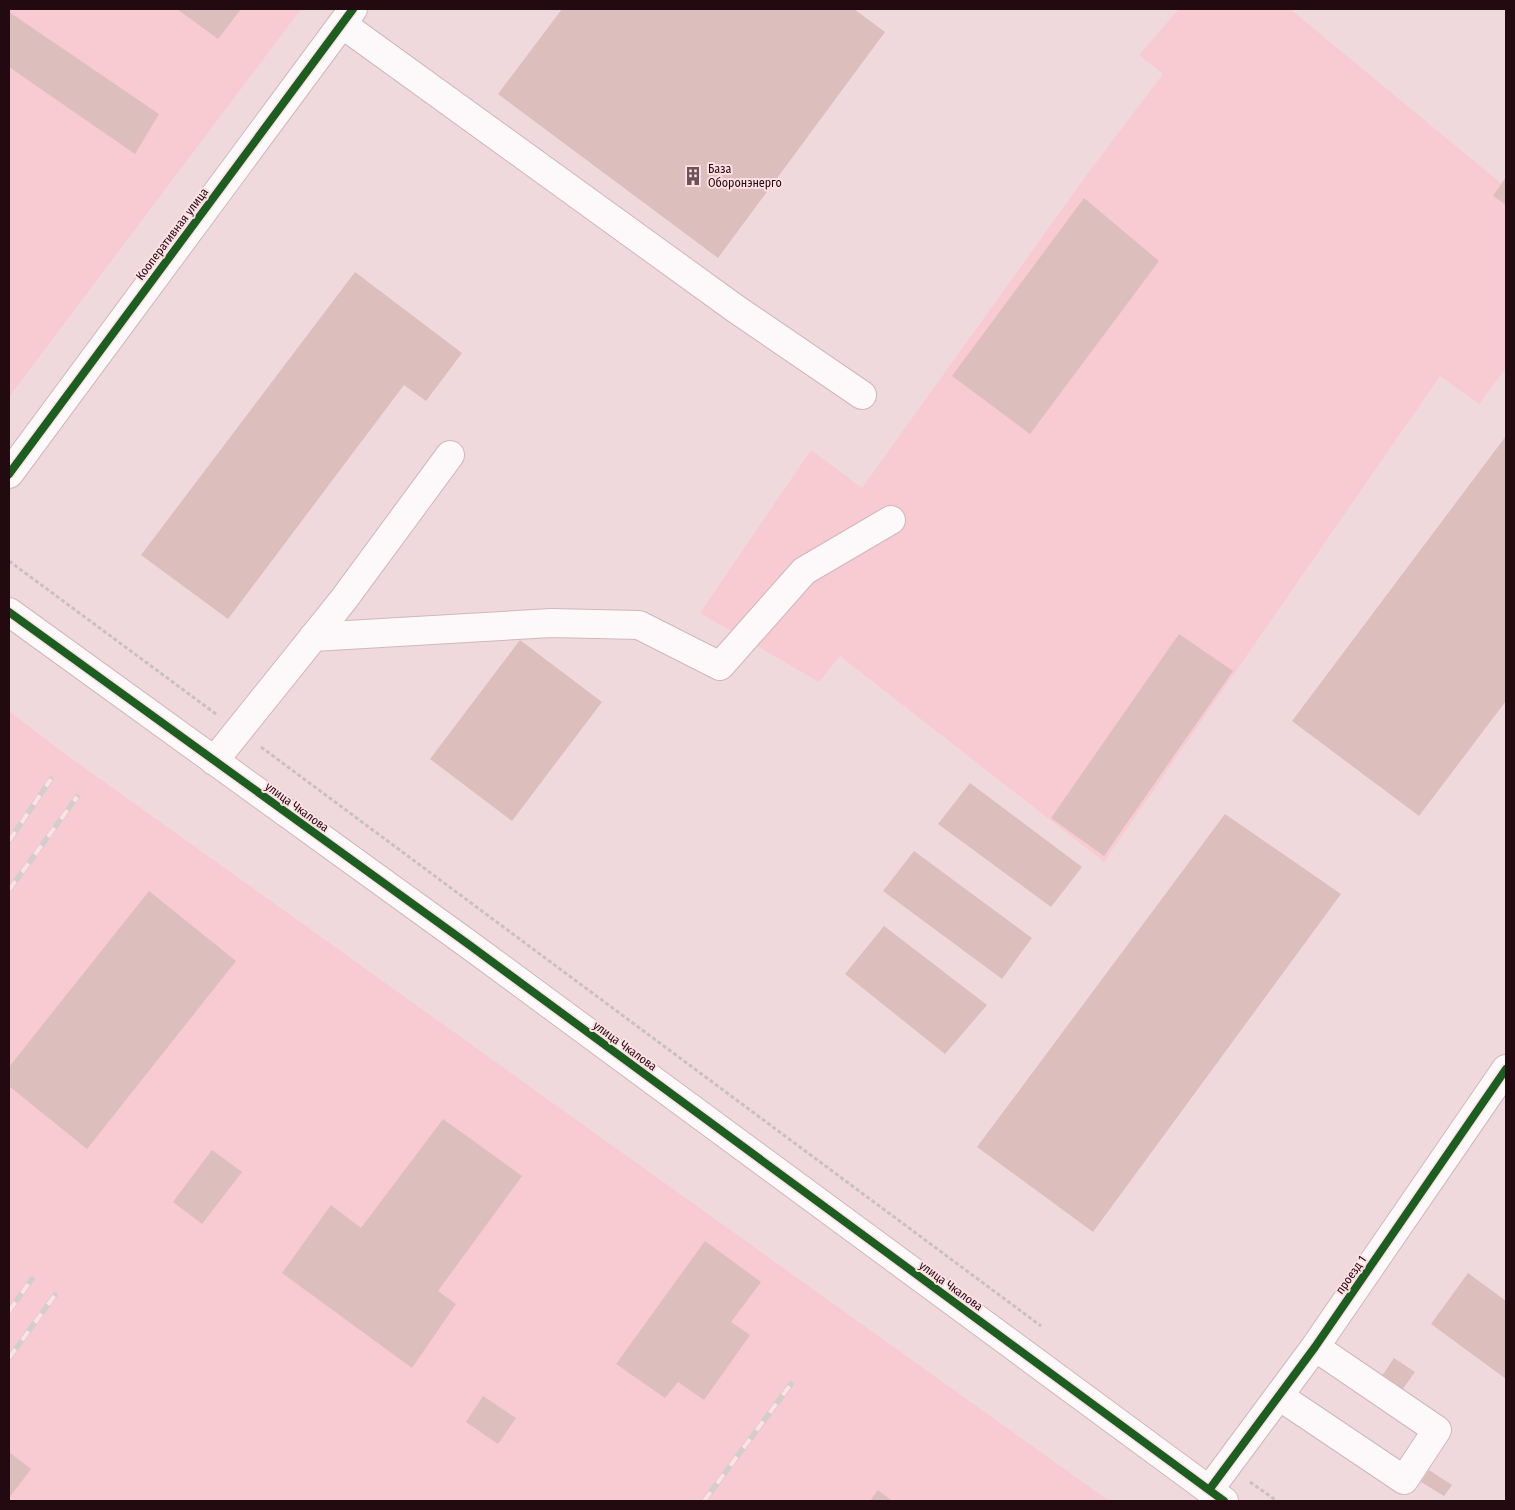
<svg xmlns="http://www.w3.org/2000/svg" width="1515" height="1510" viewBox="0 0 1515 1510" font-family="'Fira Sans Condensed',sans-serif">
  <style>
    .built { fill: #f8cad2 }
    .building { fill: #dcbebd }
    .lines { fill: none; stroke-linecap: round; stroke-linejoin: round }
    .minor-casing { stroke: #cfb7bb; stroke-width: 30 }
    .path { stroke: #c9c0c2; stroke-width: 3; stroke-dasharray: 4 2.5; stroke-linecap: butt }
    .minor { stroke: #fdf9fa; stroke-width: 28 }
    .rail-casing { stroke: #d4cdce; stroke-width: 5.5 }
    .rail { stroke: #fee0e5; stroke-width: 4; stroke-dasharray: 11; stroke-linecap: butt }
    .cycleway-casing { stroke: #fee0e5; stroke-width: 11 }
    .cycleway { stroke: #1b5e20; stroke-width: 8 }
    .labels { text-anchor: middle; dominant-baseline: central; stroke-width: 4; stroke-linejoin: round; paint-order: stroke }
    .poi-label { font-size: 12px; fill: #220a10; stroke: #fee0e5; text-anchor: start }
    .street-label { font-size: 12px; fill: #220a10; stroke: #fee0e5 }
  </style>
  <rect width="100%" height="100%" fill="#f0d9dc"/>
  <path class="built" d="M9,9H301L9,397Z
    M1179,9H1290L1503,185L1506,190V368L1479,404L1440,376L1104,862L840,656L819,682L700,613L811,450L862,488L1088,173L1163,74L1139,55Z
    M9,711L61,751L1109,1501H9Z"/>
  <path class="building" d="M177,9H241L218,39Z
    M562,9H854L885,32L718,258L498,94Z
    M9,12L159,114L135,154L9,67Z
    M1506,177V205L1493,196Z
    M1084,198L1159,261L1030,434L952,376Z
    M355,272L462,353L426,401L404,385L228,619L141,555Z
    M1506,436V701L1419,816L1292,721Z
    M1179,634L1233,671L1104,856L1051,818Z
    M520,640L602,702L512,821L430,759Z
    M970,783L1082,867L1051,907L938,824Z
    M1225,814L1341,894L1093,1232L977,1147Z
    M914,851L1032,938L1002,979L883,891Z
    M149,891L236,961L87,1149L9,1086V1067Z
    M884,926L987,1005L945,1054L845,974Z
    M443,1119L522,1176L438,1291L456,1304L412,1368L282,1273L331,1205L361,1228Z
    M212,1150L242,1172L202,1224L173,1202Z
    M705,1241L761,1282L731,1322L750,1335L704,1400L678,1382L665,1398L616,1364Z
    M1468,1273L1506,1301V1379L1431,1324Z
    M1394,1358L1415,1372L1400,1393L1380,1379Z
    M483,1396L516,1418L498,1444L466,1422Z
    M9,1452L31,1469L9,1498Z
    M1429,1470L1452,1485L1444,1496L1421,1482Z
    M878,1490L892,1501H870Z"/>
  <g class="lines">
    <g class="minor-casing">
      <path id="minor" d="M342,24L736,309L862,395
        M9,474L353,9
        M9,612L468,944L1224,1501
        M313,637L551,623L639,625L720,666L804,571L891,520
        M214,761L344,599L450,455
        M1279,1396L1404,1480L1437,1430L1315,1347
        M1209,1490L1315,1347L1506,1069"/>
    </g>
    <path class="path" d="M9,561L216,714
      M261,747L1041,1326
      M1250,1482L1277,1501"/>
    <use href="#minor" class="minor"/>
    <g class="rail-casing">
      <path id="rail" d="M9,841L51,779
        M9,890L77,797
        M9,1311L32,1279
        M9,1358L55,1295
        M704,1501L791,1384"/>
    </g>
    <use href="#rail" class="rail"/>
    <g class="cycleway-casing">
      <path id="cycleway" d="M9,474L353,9
        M9,612L468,944L1224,1501
        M1209,1490L1315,1347L1506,1069"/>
    </g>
    <use href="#cycleway" class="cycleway"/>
  </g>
  <defs>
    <g id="building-bare" transform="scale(1.5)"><path d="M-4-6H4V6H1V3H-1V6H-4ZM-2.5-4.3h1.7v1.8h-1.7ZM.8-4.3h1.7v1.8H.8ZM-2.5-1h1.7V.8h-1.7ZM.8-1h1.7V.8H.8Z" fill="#6a5257" stroke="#fee0e5" stroke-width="2.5" paint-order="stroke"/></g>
  </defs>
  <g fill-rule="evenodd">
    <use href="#building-bare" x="693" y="176"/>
  </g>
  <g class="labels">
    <g class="poi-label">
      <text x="708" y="169">База<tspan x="708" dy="14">Оборонэнерго</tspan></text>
    </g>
    <g class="street-label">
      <text transform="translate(172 234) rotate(-53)">Кооперативная улица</text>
      <text transform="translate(297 807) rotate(36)">улица Чкалова</text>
      <text transform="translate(625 1046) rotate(36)">улица Чкалова</text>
      <text transform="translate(1351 1275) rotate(-55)">проезд 1</text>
      <text transform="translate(951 1286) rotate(36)">улица Чкалова</text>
    </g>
  </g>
  <rect width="1515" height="1510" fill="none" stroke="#220a10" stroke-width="20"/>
</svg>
